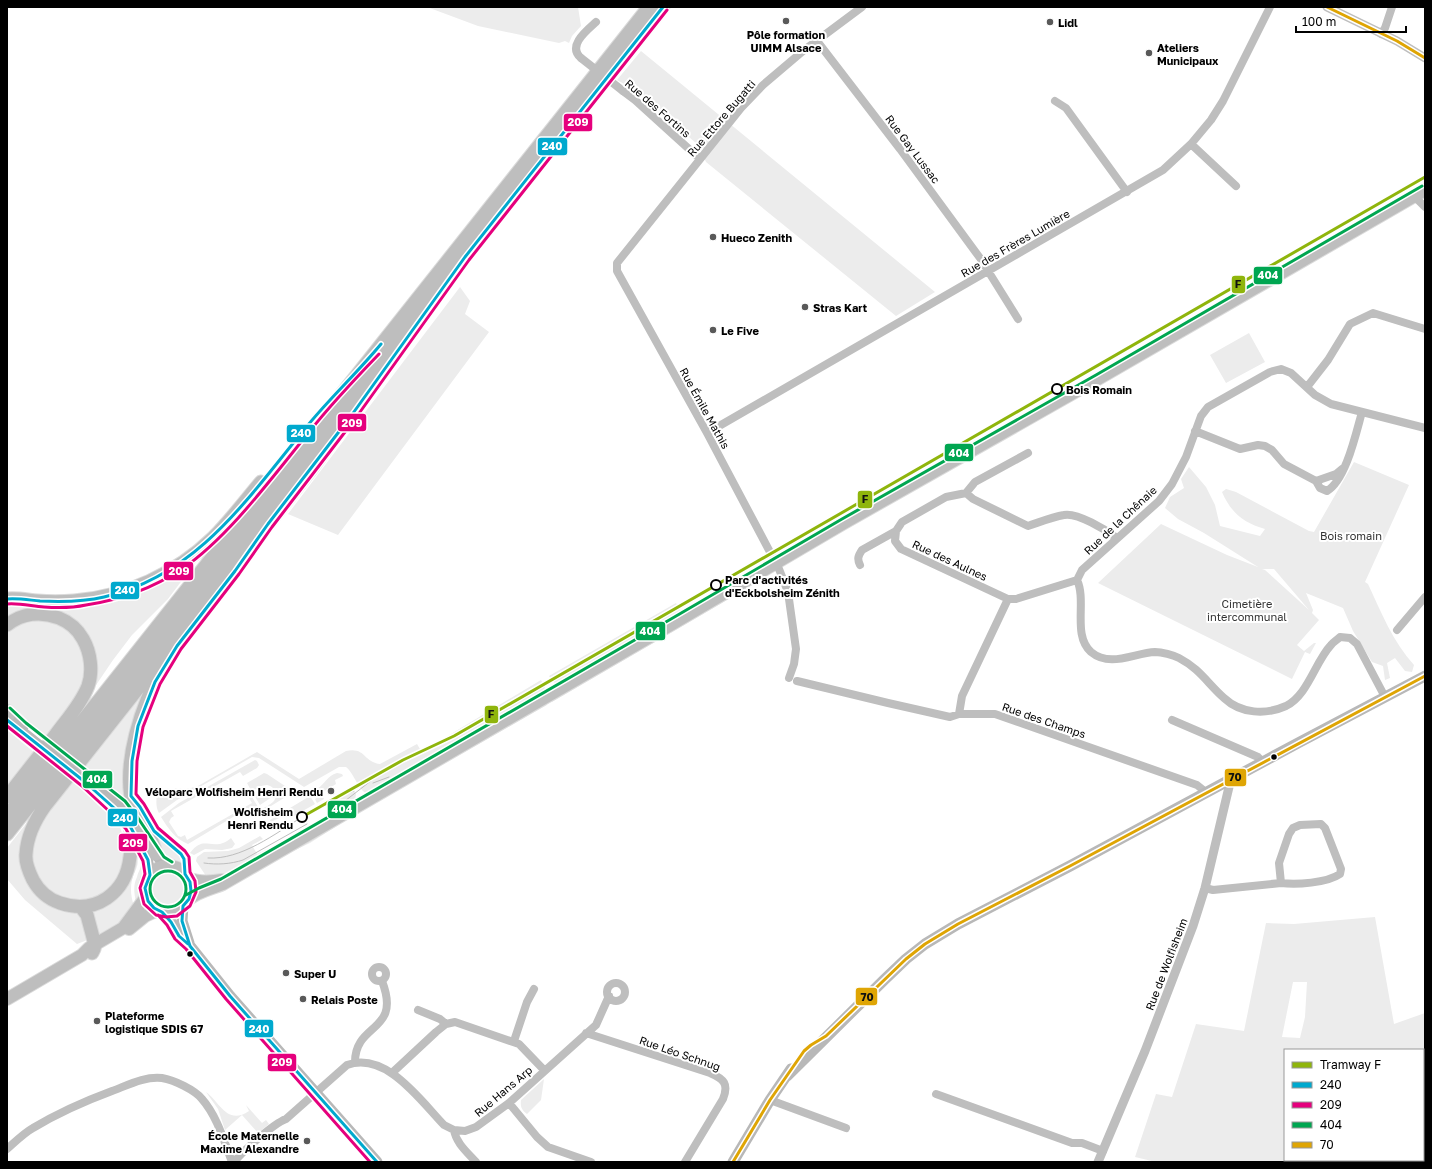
<svg xmlns="http://www.w3.org/2000/svg" width="1432" height="1169" viewBox="0 0 1432 1169" font-family="'Golos Text',sans-serif">
  <style>
    .green { fill: #ececec; fill-rule: evenodd }
    .lines { fill: none; stroke-linecap: round; stroke-linejoin: round }
    .stream { stroke: #bfbfbf; stroke-width: 2 }
    .primary-casing { stroke: #dbdbdb; stroke-width: 14 }
    .trunk-casing { stroke: #dbdbdb; stroke-width: 15 }
    .minor { stroke: #bebebe; stroke-width: 8 }
    .tertiary { stroke: #bebebe; stroke-width: 9 }
    .secondary { stroke: #b8b8b8; stroke-width: 11 }
    .primary { stroke: #bebebe; stroke-width: 12 }
    .trunk { stroke: #bebebe; stroke-width: 13 }
    .tram { stroke: #bebebe; stroke-width: 1 }
    .minor-bridge { stroke: #bebebe; stroke-width: 8 }
    .secondary-bridge { stroke: #b8b8b8; stroke-width: 11 }
    .bus-1-casing { stroke: #fff; stroke-width: 6 }
    .bus-2-casing { stroke: #fff; stroke-width: 6 }
    .bus-3-casing { stroke: #fff; stroke-width: 6 }
    .bus-4-casing { stroke: #fff; stroke-width: 6 }
    .bus-1 { stroke: #00a9ce; stroke-width: 3 }
    .bus-2 { stroke: #e5007d; stroke-width: 3 }
    .bus-3 { stroke: #00a651; stroke-width: 3 }
    .bus-4 { stroke: #dfa504; stroke-width: 3 }
    .tram-1-casing { stroke: #fff; stroke-width: 6 }
    .tram-1 { stroke: #8fb50c; stroke-width: 3 }
    .poi-dot { fill: #595959; stroke: #fff; stroke-width: 1.5 }
    .stop-dot { fill: #fff; stroke: #000; stroke-width: 2 }
    .bus-dot { fill: #000; stroke: #fff; stroke-width: 1.5 }
    .labels { text-anchor: middle; dominant-baseline: central; stroke-width: 4; stroke-linejoin: round; paint-order: stroke }
    .poi-label { font-size: 11px; font-weight: bold; fill: #000; stroke: #fff; text-anchor: start }
    .street-label { font-size: 11px; fill: #000; stroke: #fff }
    .stop-label { font-size: 11px; font-weight: bold; fill: #000; stroke: #fff; text-anchor: start }
    .park-label { font-size: 11px; fill: #333; stroke: #fff }
    .line-badge { stroke: #fff; stroke-width: 1.5 }
    .badge-label { font-size: 11px; text-anchor: middle; font-weight: bold; fill: #fff }
    .pale-badge-label { font-size: 11px; text-anchor: middle; font-weight: bold; fill: #111 }
  </style>
  <rect width="100%" height="100%" fill="#fff"/>
  <path class="green" d="M427,7H578L581,26L572,36L569,43L565,41L559,43L478,26Z
    M641,51L935,292L896,316L706,162L698,145L640,93L617,80Z
    M460,287L470,301L465,314L489,332L338,535L288,514Z
    M1249,333L1265,362L1226,383L1210,355Z
    M1354,462L1409,485L1365,582L1368,584C1381,612 1393,642 1414,665L1412,672L1405,671L1395,658L1387,663L1390,678L1385,680L1383,666L1372,662L1353,631L1343,608L1306,593L1313,610L1312,613L1319,620L1297,645L1304,651L1314,643H1316L1310,654L1305,652L1292,679L1098,583L1161,524L1227,555L1258,567L1204,533L1178,519L1165,508L1170,497L1184,488L1181,479L1189,467L1206,487L1215,505L1220,526L1260,536L1265,529C1244,523 1231,513 1222,492L1226,489L1236,492L1309,531L1314,532ZM1262,569H1274L1309,610L1265,570Z
    M201,555L168,599L132,635L113,660L92,691L94,675L69,619H7V601H96Z
    M734,593L735,595L727,600L552,702L549,699Z
    M676,603L682,614L558,684L553,682L549,676Z
    M38,619C43,620 48,620 53,621C77,628 90,657 84,681C79,701 58,723 46,740L24,724L7,703V632L21,623Z
    M151,680L133,722L138,821L117,796L82,768Z
    M541,680L545,687L543,692L368,794C359,792 354,773 346,767H339L304,787L259,758L252,757L177,800L159,813C155,807 156,795 159,789L191,788L198,786L257,752L299,779L346,751C366,747 363,762 380,764L417,744L420,749L446,737Z
    M546,701L547,705L354,815L310,843L289,853L287,850Z
    M7,730L35,753L7,788Z
    M255,760L257,761L259,765L257,768L243,776L240,772L171,811L174,816L171,818L169,822L178,836L181,837L185,835L187,840L252,803L249,798L252,797L258,807L243,811L188,844C175,839 168,828 161,817L179,803Z
    M264,773L267,774L288,788L292,793L263,811L262,809C265,807 270,805 273,802C279,796 275,786 267,785C261,785 256,789 252,792L247,783Z
    M337,773L342,774L343,776L335,780L336,784L321,793L324,799L317,803L315,799L321,795L317,789C325,784 327,776 337,773Z
    M71,781C87,794 109,806 118,824C125,836 126,850 123,863C107,925 19,905 34,840C34,836 37,832 39,829C48,811 59,797 71,781Z
    M352,787L356,794L355,801L318,824L316,821L345,804L344,801L339,804L337,799L341,797L340,794Z
    M265,789L271,791L272,797L260,805L254,795Z
    M310,796L315,804L294,816L291,812L271,822L270,820Z
    M39,807L22,853L48,901L103,905L137,856C140,866 134,871 132,880C130,889 131,897 134,906L122,921L103,934L77,944L25,900L7,879V848Z
    M152,832L179,855L182,865L167,860L162,857Z
    M260,836L263,839L252,845L257,854L269,848L271,851C250,863 232,876 208,879L196,861L197,857L204,852L228,851L239,848Z
    M231,838L235,844L232,848L222,850L205,849L194,855L190,853C202,838 206,846 220,844C224,843 228,841 231,838Z
    M134,840L146,871L141,882L140,898L136,902C134,893 133,885 137,877C138,872 141,869 141,864C142,858 136,847 134,840Z
    M150 889a18 18 0 1 1 36 0a18 18 0 1 1-36 0Z
    M1375,917L1394,1024L1425,1013V1162H1156L1135,1157L1156,1094L1172,1097L1196,1024L1244,1031L1266,923L1294,924ZM1293,982H1307L1305,1017L1300,1038L1282,1037ZM1285,1050H1423V1160H1285Z
    M544,1079L541,1100L527,1114C522,1110 520,1107 521,1100Z
    M206,1092C220,1102 227,1126 249,1111L246,1105L262,1123L266,1120L269,1124L258,1133L242,1115L225,1130L218,1109Z"/>
  <g class="lines">
    <path class="stream" d="M1423,1073L1425,1069
      M1405,1160L1406,1162"/>
    <g class="primary-casing">
      <path id="primary" d="M145 889a23 23 0 1 1 46 0a23 23 0 1 1-46 0Z
        M188,878C199,883 210,882 222,880
        M189,899C199,891 211,889 223,884L674,623L844,523L1098,379L1425,190
        M129,929L145,916L158,910
        M7,999L82,955L89,948L123,928L146,897"/>
    </g>
    <g class="trunk-casing">
      <path id="trunk" d="M7,599C17,598 27,600 37,601C49,602 62,602 74,601C126,597 176,574 213,538C230,521 245,501 261,482
        M7,625C22,613 41,611 59,618C69,622 78,630 83,639C91,653 93,672 88,686C81,704 67,719 56,734C40,755 23,776 7,797
        M7,711L9,714
        M7,816L649,7
        M130,826C133,837 132,846 130,857C126,893 96,915 60,903C48,899 39,891 33,880C29,872 25,863 26,854C27,836 35,820 45,806L268,524L312,468L369,390
        M7,834L663,7
        M156,854C155,849 153,844 151,839C146,829 138,821 134,810C120,766 142,702 165,664
        M81,907L87,915L95,945L94,949L92,953"/>
    </g>
    <path class="minor" d="M1381,34L1385,28L1392,7
      M817,41L900,149L980,258L1018,319
      M581,58C567,46 586,31 596,22
      M623,91L635,100L700,159
      M1055,101L1066,108L1127,192
      M1191,144L1236,186
      M1414,196L1425,207
      M1307,387L1328,360L1350,324L1373,313L1425,329
      M1195,431L1240,449L1258,445L1265,446L1272,450L1284,464L1316,481L1320,488L1327,491C1346,480 1356,433 1362,412
      M707,433L1163,170L1191,144L1211,120L1223,101L1270,7
      M1028,453L975,482L966,493L973,499L1028,526C1040,522 1052,517 1064,515C1077,512 1106,530 1117,538
      M1316,481L1336,474L1342,469
      M966,493L946,497L902,522L896,531L895,541L901,549L1008,599H1016L1077,580L1082,570L1159,501L1172,484L1186,457L1201,416L1208,407L1270,372L1281,369L1291,373L1315,395L1331,404L1425,428
      M860,565C857,559 858,556 862,550L896,531
      M1077,580C1087,601 1072,635 1091,652C1110,668 1134,653 1155,652C1162,652 1173,655 1179,658C1200,669 1208,684 1224,698C1241,714 1266,715 1286,706C1308,695 1315,662 1331,645C1333,642 1337,640 1340,637L1350,638L1357,644L1385,697
      M1397,630L1425,597
      M789,678L794,664L796,649L788,592L779,569L707,433L617,271V263L741,108L763,85L803,51L862,7
      M797,681L888,703L950,717L959,714H995L1197,785L1202,789L1205,793
      M959,714L962,696L1008,599
      M1172,720L1258,757L1263,762
      M1205,888L1213,890L1281,883C1296,885 1327,883 1340,874L1341,869L1325,828L1321,824L1300,825L1293,828L1289,834L1279,863L1281,883
      M372 974a7 7 0 1 1 14 0a7 7 0 1 1-14 0Z
      M607 992a9 9 0 1 1 18 0a9 9 0 1 1-18 0Z
      M418,1010L440,1019L446,1024
      M586,1033L710,1073C724,1079 729,1084 723,1099L685,1162
      M514,1041L527,1002L534,989
      M355,1062C355,1022 402,1033 382,981
      M393,1072L436,1032L446,1024L455,1022L519,1044L544,1070
      M936,1094L1072,1143H1082L1103,1151
      M770,1100L846,1128
      M509,1103L537,1137L548,1147L591,1162
      M454,1130C456,1143 467,1152 476,1162
      M7,1149C15,1142 24,1133 33,1128C58,1113 85,1101 112,1091C128,1085 145,1076 162,1078C174,1080 195,1090 202,1099C217,1116 224,1141 232,1162
      M234,1162C243,1151 273,1124 286,1119L347,1065C386,1051 420,1100 444,1125L454,1130L465,1131L476,1127L509,1103L596,1025L609,996"/>
    <path class="tertiary" d="M1327,7L1397,41L1425,58
      M1098,1162L1145,1051L1193,926L1205,888L1229,787L1228,781"/>
    <path class="secondary" d="M7,712L23,727
      M87,777L121,805L137,824
      M131,827C141,844 148,854 150,875
      M151,846L161,861L170,866
      M183,906L182,921L189,943
      M162,912L171,922L179,936L190,946L230,996L377,1162
      M787,1076L884,980L906,959L925,944L958,924L1070,866L1298,743L1425,676
      M733,1162L770,1100L791,1069"/>
    <use href="#primary" class="primary"/>
    <use href="#trunk" class="trunk"/>
    <path class="tram" d="M373,783L389,777
      M337,797L354,791
      M341,804L385,770
      M208,858C241,860 275,834 302,817
      M204,863C217,865 231,864 243,860L307,824"/>
    <path class="minor-bridge" d="M581,58L623,91"/>
    <path class="secondary-bridge" d="M20,730L85,782"/>
    <g class="bus-1-casing">
      <path id="bus-1" d="M7,599C18,598 29,600 40,601C61,602 83,602 104,597C199,575 249,496 308,425C331,397 358,372 381,344
        M7,720L85,782L114,808L130,826L148,860L150,875L145,888L148,901L154,908L162,912L171,922L179,936L188,944
        M377,1162L230,996L190,946L182,921L183,906L189,899L191,891L190,882L185,874L184,859L181,854L154,831L140,807L131,796L132,761L138,726L155,682L177,646L235,571L268,524L351,416L465,257L663,7"/>
    </g>
    <g class="bus-2-casing">
      <path id="bus-2" d="M7,604C20,603 31,606 44,607C58,608 72,608 86,605C120,600 153,588 182,569C230,536 273,476 310,431C331,404 355,379 379,354
        M7,726L82,786L110,812L126,829L143,861L145,874L140,888L144,904L156,915L166,917L177,916L190,906L196,892L195,881L190,872L189,857L185,851L158,828L144,804L136,794L137,761L143,727L160,684L181,649L239,574L272,527L355,419L469,260L667,10
        M158,915L167,925L175,939L186,949L226,999L370,1162"/>
    </g>
    <g class="bus-3-casing">
      <path id="bus-3" d="M10,708L26,723L125,801L138,818L164,857L172,862
        M150 889a18 18 0 1 1 36 0a18 18 0 1 1-36 0Z
        M186,895L199,888L221,879L671,619L842,519L1096,375L1422,186"/>
    </g>
    <g class="bus-4-casing">
      <path id="bus-4" d="M1327,7L1397,41L1425,58
        M733,1162L770,1100L804,1051L811,1045L826,1036L906,959L925,944L958,924L1070,866L1425,676"/>
    </g>
    <use href="#bus-1" class="bus-1"/>
    <use href="#bus-2" class="bus-2"/>
    <use href="#bus-3" class="bus-3"/>
    <use href="#bus-4" class="bus-4"/>
    <g class="tram-1-casing">
      <path id="tram-1" d="M302,817L403,760L454,736L1425,177"/>
    </g>
    <use href="#tram-1" class="tram-1"/>
  </g>
  <g class="poi-dot">
    <circle cx="786" cy="21" r="4"/>
    <circle cx="1050" cy="22" r="4"/>
    <circle cx="1149" cy="53" r="4"/>
    <circle cx="713" cy="237" r="4"/>
    <circle cx="805" cy="307" r="4"/>
    <circle cx="713" cy="330" r="4"/>
    <circle cx="331" cy="791" r="4"/>
    <circle cx="286" cy="973" r="4"/>
    <circle cx="303" cy="999" r="4"/>
    <circle cx="97" cy="1021" r="4"/>
    <circle cx="307" cy="1141" r="4"/>
  </g>
  <g class="stop-dot">
    <circle cx="1057" cy="389" r="5"/>
    <circle cx="716" cy="585" r="5"/>
    <circle cx="302" cy="817" r="5"/>
  </g>
  <g class="bus-dot">
    <circle cx="1274" cy="757" r="3.5"/>
    <circle cx="190" cy="954" r="3.5"/>
  </g>
  <g class="labels">
    <g class="poi-label">
      <text x="1058" y="22">Lidl</text>
      <text x="786" y="34" text-anchor="middle">Pôle formation<tspan x="786" dy="13">UIMM Alsace</tspan></text>
      <text x="1157" y="47">Ateliers<tspan x="1157" dy="13">Municipaux</tspan></text>
      <text x="721" y="237">Hueco Zenith</text>
      <text x="813" y="307">Stras Kart</text>
      <text x="721" y="330">Le Five</text>
      <text x="323" y="791" text-anchor="end">Véloparc Wolfisheim Henri Rendu</text>
      <text x="294" y="973">Super U</text>
      <text x="311" y="999">Relais Poste</text>
      <text x="105" y="1015">Plateforme<tspan x="105" dy="13">logistique SDIS 67</tspan></text>
      <text x="299" y="1135" text-anchor="end">École Maternelle<tspan x="299" dy="13">Maxime Alexandre</tspan></text>
    </g>
    <g class="street-label">
      <text transform="translate(658 108) rotate(41)">Rue des Fortins</text>
      <text transform="translate(721 118) rotate(-49)">Rue Ettore Bugatti</text>
      <text transform="translate(913 149) rotate(53)">Rue Gay Lussac</text>
      <text transform="translate(1015 243) rotate(-30)">Rue des Frères Lumière</text>
      <text transform="translate(705 408) rotate(61)">Rue Émile Mathis</text>
      <text transform="translate(1120 520) rotate(-43)">Rue de la Chênaie</text>
      <text transform="translate(950 560) rotate(25)">Rue des Aulnes</text>
      <text transform="translate(1044 720) rotate(19)">Rue des Champs</text>
      <text transform="translate(1166 964) rotate(-69)">Rue de Wolfisheim</text>
      <text transform="translate(680 1053) rotate(19)">Rue Léo Schnug</text>
      <text transform="translate(503 1091) rotate(-40)">Rue Hans Arp</text>
    </g>
    <g class="stop-label">
      <text x="1066" y="389">Bois Romain</text>
      <text x="725" y="579">Parc d'activités<tspan x="725" dy="13">d'Eckbolsheim Zénith</tspan></text>
      <text x="293" y="811" text-anchor="end">Wolfisheim<tspan x="293" dy="13">Henri Rendu</tspan></text>
    </g>
    <g class="park-label">
      <text x="1351" y="535">Bois romain</text>
      <text x="1247" y="603">Cimetière<tspan x="1247" dy="13">intercommunal</tspan></text>
    </g>
  </g>
  <g class="line-badge">
    <rect x="563" y="113" width="30" height="19" rx="4" fill="#e5007d"/>
    <rect x="537" y="137" width="31" height="19" rx="4" fill="#00a9ce"/>
    <rect x="1253" y="266" width="30" height="19" rx="4" fill="#00a651"/>
    <rect x="1231" y="275" width="15" height="19" rx="4" fill="#8fb50c"/>
    <rect x="337" y="413" width="30" height="19" rx="4" fill="#e5007d"/>
    <rect x="286" y="424" width="30" height="19" rx="4" fill="#00a9ce"/>
    <rect x="944" y="443" width="30" height="19" rx="4" fill="#00a651"/>
    <rect x="857" y="490" width="16" height="19" rx="4" fill="#8fb50c"/>
    <rect x="163" y="561" width="31" height="20" rx="4" fill="#e5007d"/>
    <rect x="110" y="581" width="30" height="19" rx="4" fill="#00a9ce"/>
    <rect x="635" y="621" width="31" height="20" rx="4" fill="#00a651"/>
    <rect x="484" y="705" width="15" height="19" rx="4" fill="#8fb50c"/>
    <rect x="1224" y="768" width="23" height="19" rx="4" fill="#dfa504"/>
    <rect x="82" y="770" width="31" height="19" rx="4" fill="#00a651"/>
    <rect x="327" y="800" width="30" height="19" rx="4" fill="#00a651"/>
    <rect x="107" y="808" width="31" height="19" rx="4" fill="#00a9ce"/>
    <rect x="118" y="833" width="30" height="19" rx="4" fill="#e5007d"/>
    <rect x="855" y="987" width="23" height="19" rx="4" fill="#dfa504"/>
    <rect x="244" y="1019" width="30" height="19" rx="4" fill="#00a9ce"/>
    <rect x="267" y="1053" width="30" height="19" rx="4" fill="#e5007d"/>
  </g>
  <g class="badge-label">
    <text x="578" y="126">209</text>
    <text x="552" y="150">240</text>
    <text x="1268" y="279">404</text>
    <text x="352" y="427">209</text>
    <text x="301" y="437">240</text>
    <text x="959" y="457">404</text>
    <text x="179" y="575">209</text>
    <text x="125" y="594">240</text>
    <text x="650" y="635">404</text>
    <text x="97" y="783">404</text>
    <text x="342" y="813">404</text>
    <text x="123" y="822">240</text>
    <text x="133" y="847">209</text>
    <text x="259" y="1033">240</text>
    <text x="282" y="1066">209</text>
  </g>
  <g class="pale-badge-label">
    <text x="1238" y="288">F</text>
    <text x="865" y="503">F</text>
    <text x="491" y="718">F</text>
    <text x="1235" y="781">70</text>
    <text x="867" y="1001">70</text>
  </g>
  <rect width="1432" height="1169" fill="none" stroke="#000000" stroke-width="16"/>
  <rect x="1284" y="1049" width="140" height="112" fill="#ffffff" stroke="#999999"/>
  <rect x="1292" y="1062" width="20" height="6" fill="#8fb50c" stroke="#999999"/>
  <text x="1320" y="1069" font-size="12" fill="#000000">Tramway F</text>
  <rect x="1292" y="1082" width="20" height="6" fill="#00a9ce" stroke="#999999"/>
  <text x="1320" y="1089" font-size="12" fill="#000000">240</text>
  <rect x="1292" y="1102" width="20" height="6" fill="#e5007d" stroke="#999999"/>
  <text x="1320" y="1109" font-size="12" fill="#000000">209</text>
  <rect x="1292" y="1122" width="20" height="6" fill="#00a651" stroke="#999999"/>
  <text x="1320" y="1129" font-size="12" fill="#000000">404</text>
  <rect x="1292" y="1142" width="20" height="6" fill="#dfa504" stroke="#999999"/>
  <text x="1320" y="1149" font-size="12" fill="#000000">70</text>
  <path d="M1296 26v6h110v-6" fill="none" stroke="#000000" stroke-width="2"/>
  <text x="1302" y="26" font-size="12" fill="#000000" stroke="#ffffff" stroke-width="3" paint-order="stroke">100 m</text>
</svg>
